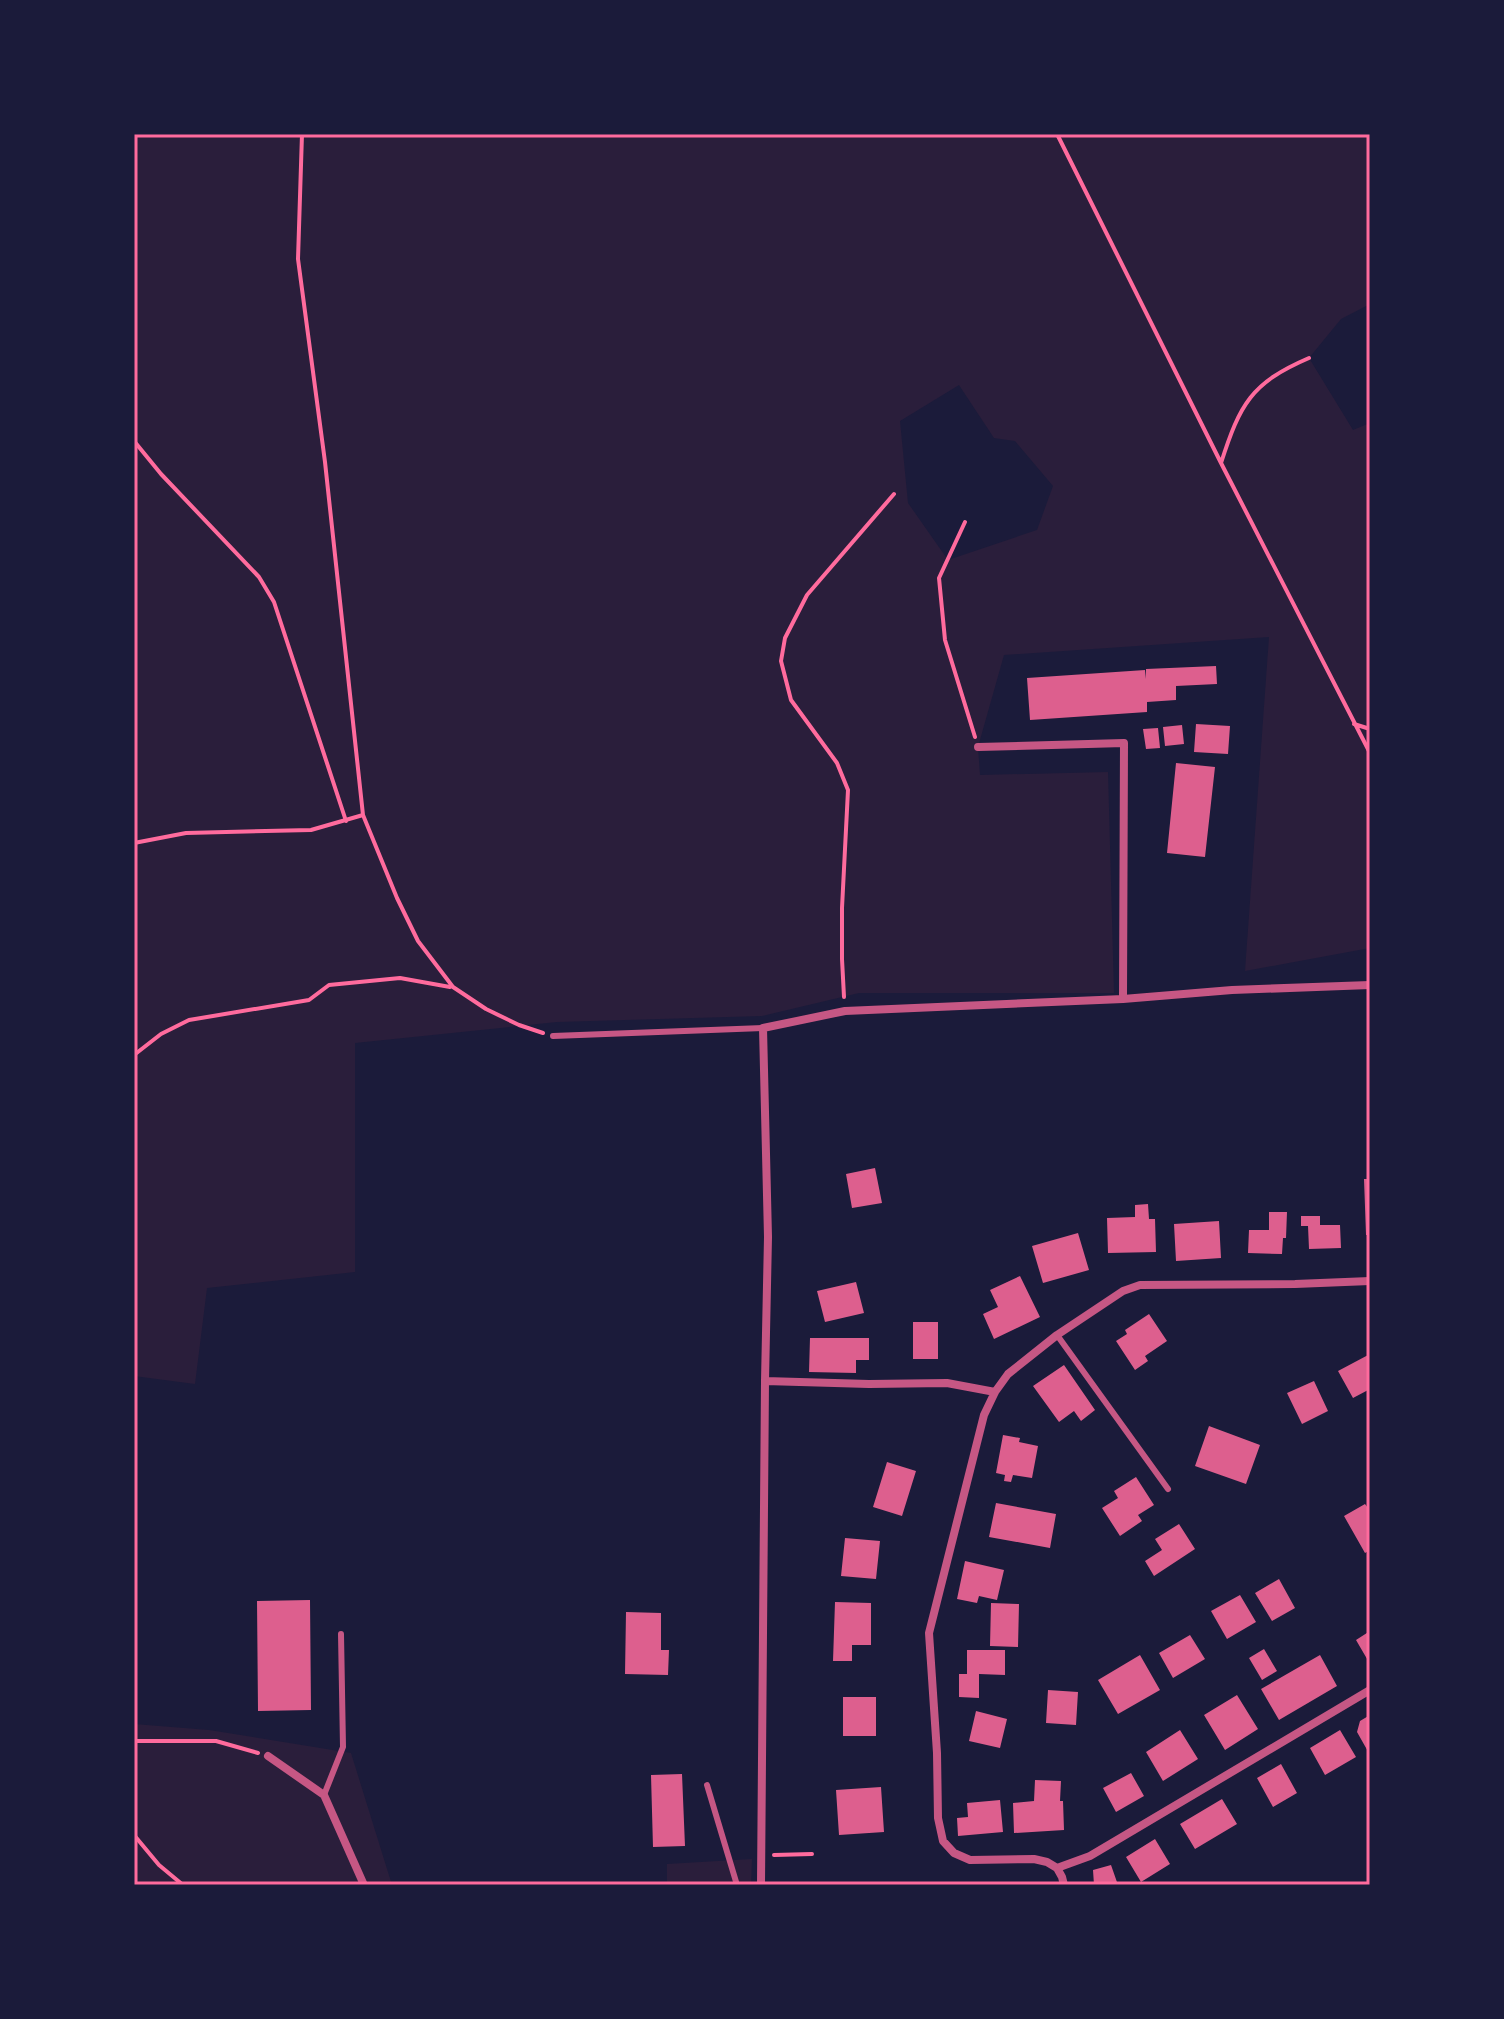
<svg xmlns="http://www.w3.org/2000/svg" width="1504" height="2019" viewBox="0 0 1504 2019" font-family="'Exo 2',sans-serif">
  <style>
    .green { fill: #2a1e3b; fill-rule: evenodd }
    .building { fill: #dd5f8e }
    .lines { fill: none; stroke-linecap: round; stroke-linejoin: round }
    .path { stroke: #ff6b9d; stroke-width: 4 }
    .service { stroke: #c65784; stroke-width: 6 }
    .minor { stroke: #c65784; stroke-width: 8 }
    .neatline { fill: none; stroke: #ff6b9d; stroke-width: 3 }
  </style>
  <rect width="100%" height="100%" fill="#1b1b3a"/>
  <path class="green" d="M134,134H1370V304L1341,319L1309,358L1353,430L1370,423V948L1245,971L1269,637L1004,655L978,747L980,775L1108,772L1114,993H859L762,1016L557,1022L355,1043V1272L207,1288L195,1384L134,1376ZM959,385L994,438L1015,441L1053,486L1037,530L948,560L908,503L900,421Z
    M134,1724L209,1730L351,1753L392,1885H134Z
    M752,1859L751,1885H667V1864Z"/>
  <path class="building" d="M1216,666L1217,684L1176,686V700L1147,702V712L1030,720L1027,678L1145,670L1146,679V669Z
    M1196,724L1230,726L1228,754L1194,752Z
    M1182,725L1184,744L1165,746L1163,727Z
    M1158,728L1160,748L1146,749L1143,729Z
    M1176,763L1215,767L1205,857L1167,853Z
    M875,1168L882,1203L852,1208L846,1174Z
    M1364,1179H1370V1235H1366Z
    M1148,1204L1149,1219H1155L1156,1252L1108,1253L1107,1218L1135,1217V1205Z
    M1269,1212H1287L1286,1238H1283L1282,1254L1248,1253L1249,1230H1269Z
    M1301,1216H1320V1225H1340L1341,1248L1309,1249L1308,1226H1301Z
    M1219,1221L1221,1258L1176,1261L1174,1224Z
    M1078,1233L1089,1270L1043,1283L1032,1246Z
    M1020,1276L1040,1317L994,1339L983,1314L998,1307L990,1290Z
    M856,1282L864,1313L825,1322L817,1291Z
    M1149,1314L1167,1341L1145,1356L1148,1361L1135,1370L1116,1341L1127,1334L1125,1330Z
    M913,1322H938V1359H913Z
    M810,1338H869V1360H856V1373L809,1372Z
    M1370,1354V1389L1353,1398L1338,1371Z
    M1064,1365L1095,1410L1081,1421L1074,1411L1059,1422L1033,1386Z
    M1314,1381L1328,1411L1302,1424L1287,1393Z
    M1209,1426L1260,1445L1246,1484L1195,1466Z
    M1003,1435L1020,1438L1019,1442L1038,1446L1032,1478L1013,1475L1011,1482L1004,1481L1005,1475L996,1473Z
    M887,1462L916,1471L902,1516L873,1507Z
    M1136,1477L1154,1505L1138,1515L1142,1521L1120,1536L1102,1508L1118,1498L1114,1491Z
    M996,1503L1056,1514L1050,1548L989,1537Z
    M1365,1504L1368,1508L1370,1507V1550L1365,1553L1344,1516Z
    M1179,1524L1195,1549L1154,1576L1145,1561L1162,1550L1155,1539Z
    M845,1538L880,1541L876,1579L841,1576Z
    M965,1561L1004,1570L997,1600L979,1596L977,1603L957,1599Z
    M1279,1579L1295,1608L1272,1621L1255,1593Z
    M1240,1595L1256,1622L1227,1639L1211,1611Z
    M310,1600L311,1710L258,1711L257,1601Z
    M835,1602L871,1603V1645H852V1661H833Z
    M991,1603L1019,1604L1018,1647L990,1646Z
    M626,1612L661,1613V1650H669L668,1675L625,1674Z
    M1370,1631V1664L1356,1640Z
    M1190,1635L1205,1659L1173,1678L1159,1653Z
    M1264,1649L1277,1671L1262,1680L1249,1658Z
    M967,1650H1005V1675L979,1674V1698L959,1697V1674H967Z
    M1140,1655L1160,1690L1118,1714L1098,1680Z
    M1320,1655L1337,1686L1279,1720L1261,1689Z
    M1048,1690L1078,1692L1076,1725L1046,1723Z
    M1237,1695L1258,1729L1225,1750L1204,1715Z
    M843,1697H876V1736H843Z
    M976,1711L1007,1719L1000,1748L969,1741Z
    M1370,1715V1755L1357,1732L1360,1721Z
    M1180,1730L1198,1759L1163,1781L1146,1752Z
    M1340,1730L1356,1757L1325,1775L1310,1748Z
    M1281,1764L1297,1793L1273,1807L1257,1778Z
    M1131,1773L1144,1796L1116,1812L1103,1788Z
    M682,1774L685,1846L653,1847L651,1775Z
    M1035,1780L1061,1781L1060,1801H1063L1064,1830L1014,1833L1013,1803L1034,1801Z
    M881,1787L884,1832L839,1835L836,1790Z
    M1222,1799L1237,1824L1195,1849L1180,1824Z
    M1000,1800L1003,1832L958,1836L957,1818L968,1817L967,1803Z
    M1155,1839L1170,1864L1141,1882L1126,1857Z
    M1111,1865L1118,1885H1094L1093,1870Z"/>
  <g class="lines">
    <path class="path" d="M302,134L298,259L325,462L363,815L397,898L418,941L453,987L486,1009L519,1025L543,1033
      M1057,134L1221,463L1370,753
      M134,441L161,474L259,577L274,602L346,821
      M1221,463C1240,404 1251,383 1309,358
      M965,522L939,578L945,640L975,737
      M1354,724L1370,729
      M134,843L186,833L311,830L363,815
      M844,997L842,959V908L848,790L837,763L791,700L781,661L785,638L807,595L894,494
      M134,1055L161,1034L189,1020L309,1000L329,985L400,978L450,987
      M134,1741H216L258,1753
      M134,1835L159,1865L183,1885
      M774,1855L812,1854"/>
    <path class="service" d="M553,1036L763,1028
      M1057,1335L1168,1489
      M707,1785L737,1885
      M324,1795L343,1747L341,1634"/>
    <path class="minor" d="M978,747L1124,743L1123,999
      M765,1381L869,1384L947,1383L995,1392
      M268,1756L324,1795L364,1885
      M1057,1868L1047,1862L1034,1859L970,1860L954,1853L943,1841L938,1818L937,1753L929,1633L984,1415L995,1392L1008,1374L1057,1335L1123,1291L1140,1285L1295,1284L1370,1281
      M1057,1868L1090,1856L1370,1690
      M1057,1868L1062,1877L1064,1885
      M761,1885L765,1381L768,1237L763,1028L845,1011L1123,999L1232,990L1370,985"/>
  </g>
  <rect width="1504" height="2019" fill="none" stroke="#1b1b3a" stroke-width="272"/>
  <rect x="136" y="136" width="1232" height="1747" class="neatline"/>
</svg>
